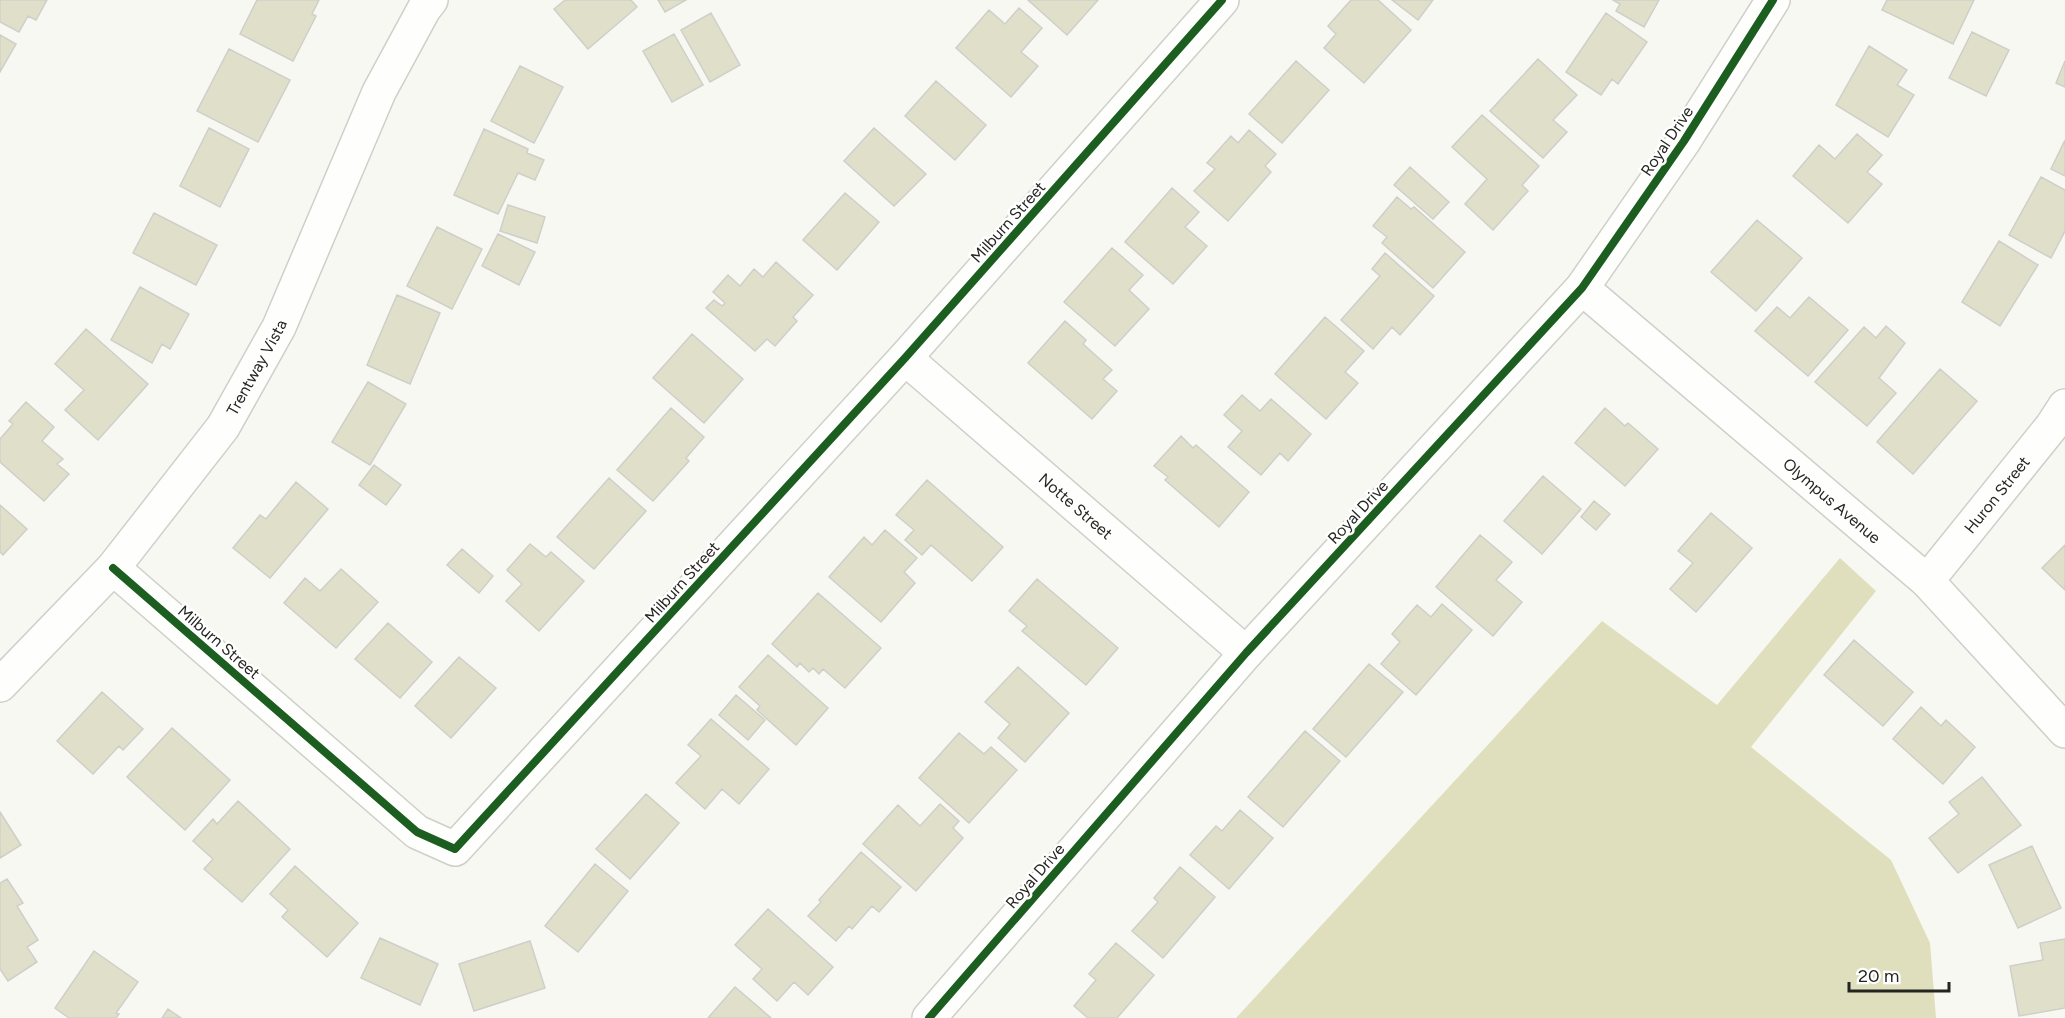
<svg xmlns="http://www.w3.org/2000/svg" width="2065" height="1018" viewBox="0 0 2065 1018" font-family="Figtree,sans-serif">
  <style>
    .green { fill: #dfdfbe }
    .building { fill: #e0e0ca; stroke: #cfcfc9; stroke-width: 1.5 }
    .lines { fill: none; stroke-linecap: round; stroke-linejoin: round }
    .street-casing { stroke: #cfcfca; stroke-width: 36 }
    .street { stroke: #fefefd; stroke-width: 33 }
    .cycleway-casing { stroke: #fff; stroke-width: 11 }
    .cycleway { stroke: #1b5e20; stroke-width: 8 }
    .labels { text-anchor: middle; dominant-baseline: central; stroke-width: 5; stroke-linejoin: round; paint-order: stroke }
    .street-label { font-size: 16px; fill: #252520; stroke: #fff }
  </style>
  <rect width="100%" height="100%" fill="#f8f8f2"/>
  <path class="green" d="M1840,558L1876,591L1751,747L1891,860L1930,943L1936,1018H1236L1602,621L1717,705Z"/>
  <path class="building" d="M0,0H47L36,20L28,16L19,32L0,22Z
    M257,0H319L312,14L316,16L293,61L240,34Z
    M565,0H631L637,7L588,49L554,9Z
    M658,0H686L665,12Z
    M1028,0H1098L1067,35Z
    M1351,0H1378L1411,30L1364,83L1324,48L1336,34L1328,26Z
    M1392,0H1433L1418,20Z
    M1613,0H1659L1644,27L1616,11L1620,4Z
    M1887,0H1974L1953,44L1882,10Z
    M1019,8L1042,28L1021,52L1038,66L1011,97L956,48L989,10L1005,24Z
    M711,13L740,65L710,82L681,30Z
    M1606,13L1647,42L1618,84L1612,79L1601,95L1566,72Z
    M1972,32L2009,50L1986,96L1949,78Z
    M674,34L703,85L672,102L643,51Z
    M0,35L16,44L0,72Z
    M1869,46L1907,70L1897,85L1914,95L1888,137L1836,105Z
    M229,49L290,80L258,142L197,111Z
    M1538,59L1577,95L1553,120L1567,132L1543,158L1490,111Z
    M1296,61L1329,90L1282,143L1249,114Z
    M2065,61V87L2056,83Z
    M520,66L563,87L534,143L491,121Z
    M936,81L986,125L955,160L905,116Z
    M1482,115L1539,166L1522,185L1528,191L1493,230L1465,204L1487,179L1452,147Z
    M209,128L249,149L220,207L180,186Z
    M874,128L926,174L894,206L844,161Z
    M484,129L528,149L527,153L544,160L535,180L518,173L498,214L454,195Z
    M1249,130L1276,154L1265,166L1271,172L1228,221L1194,191L1215,169L1207,163L1231,136L1238,143Z
    M1857,134L1882,155L1867,172L1882,184L1848,223L1793,176L1819,145L1835,159Z
    M2065,140V176L2051,169Z
    M1410,167L1449,202L1433,219L1394,185Z
    M2041,177L2065,190V231L2051,258L2009,235Z
    M1172,188L1199,212L1185,227L1207,246L1173,284L1125,242Z
    M845,193L879,222L837,270L803,240Z
    M1397,197L1411,209L1414,207L1465,252L1433,288L1382,243L1387,237L1373,226Z
    M508,205L545,217L537,243L500,231Z
    M154,213L217,245L196,285L133,253Z
    M1757,220L1802,258L1756,311L1711,272Z
    M437,227L482,249L452,309L407,286Z
    M498,234L535,252L519,285L482,266Z
    M1999,241L2038,265L2000,326L1962,302Z
    M1112,248L1143,275L1129,290L1149,309L1115,346L1064,302Z
    M1385,253L1434,296L1400,335L1392,327L1373,349L1341,320L1380,276L1372,269Z
    M776,262L813,295L793,317L797,321L775,346L767,339L755,351L706,308L714,300L722,306L725,303L713,292L728,275L740,286L754,269L763,277Z
    M140,287L189,314L170,349L162,344L152,363L111,340Z
    M397,295L440,313L410,384L367,365Z
    M1809,297L1848,330L1808,376L1755,331L1777,307L1790,318Z
    M1325,317L1364,351L1345,372L1358,383L1326,419L1275,374Z
    M1065,321L1086,340L1083,344L1112,370L1103,379L1117,391L1092,419L1028,363Z
    M1886,326L1905,343L1879,378L1896,393L1867,426L1815,382L1864,327L1876,338Z
    M86,329L148,384L98,440L65,410L84,390L55,364Z
    M692,334L743,379L704,423L653,378Z
    M1940,369L1977,401L1913,474L1877,442Z
    M368,382L406,404L370,465L332,442Z
    M1242,395L1260,411L1271,399L1311,434L1288,461L1280,453L1261,475L1228,447L1242,431L1224,415Z
    M26,402L54,427L42,441L63,459L57,464L69,474L44,501L0,462V439L13,424L9,421Z
    M671,408L704,437L686,458L689,461L653,501L617,470Z
    M1605,408L1625,426L1628,423L1658,449L1625,486L1575,443Z
    M1181,436L1193,448L1196,445L1249,492L1219,527L1165,480L1168,477L1154,466Z
    M374,465L401,485L386,505L359,485Z
    M1543,476L1581,509L1542,554L1504,521Z
    M609,478L646,511L594,569L557,537Z
    M927,480L1003,547L972,581L931,545L922,555L905,540L914,530L896,515Z
    M296,482L328,509L270,578L233,548L260,515L266,519Z
    M1594,501L1610,514L1596,530L1581,517Z
    M0,505L27,529L3,555L0,552Z
    M1711,513L1752,548L1696,612L1670,589L1693,563L1678,551Z
    M885,530L917,558L904,572L915,583L881,622L829,577L864,537L872,545Z
    M1480,535L1512,562L1496,580L1522,602L1493,636L1436,587Z
    M530,544L546,557L551,552L584,581L539,631L506,601L522,584L507,570Z
    M2065,545V590L2042,568Z
    M462,549L493,576L479,593L447,565Z
    M341,569L378,602L336,648L284,603L305,578L320,591Z
    M1037,579L1118,648L1086,685L1022,631L1027,626L1009,611Z
    M818,593L881,648L845,688L823,669L819,674L813,668L809,672L800,663L797,667L772,644Z
    M1442,604L1472,630L1416,695L1381,664L1400,642L1392,634L1417,605L1431,617Z
    M388,623L432,662L400,698L355,659Z
    M1854,640L1913,692L1883,726L1824,675Z
    M768,655L828,708L796,745L757,710L760,706L739,687Z
    M459,657L496,688L451,738L415,706Z
    M1369,664L1403,692L1346,757L1313,729Z
    M1018,667L1069,713L1025,762L998,738L1010,724L985,702Z
    M102,692L143,729L123,750L119,746L93,774L57,741Z
    M736,695L765,720L748,740L719,715Z
    M1921,707L1941,726L1946,720L1975,747L1943,784L1893,739Z
    M711,719L769,769L739,804L722,789L705,809L676,783L701,756L688,745Z
    M172,728L230,780L185,830L127,777Z
    M1305,731L1340,761L1283,827L1248,797Z
    M959,733L984,754L991,747L1017,770L969,823L919,778Z
    M1982,777L2021,825L1958,873L1929,838L1959,814L1949,802Z
    M646,794L679,823L630,879L596,849Z
    M238,801L290,849L242,902L204,869L213,859L193,841L213,819L217,824Z
    M940,804L959,821L953,828L963,838L916,891L863,844L898,805L920,826Z
    M1240,810L1273,838L1229,889L1190,855L1216,826L1222,831Z
    M0,812L21,845L0,858Z
    M2032,846L2061,908L2018,928L1989,865Z
    M861,852L901,887L879,912L872,906L852,929L849,926L836,941L808,916L821,902L819,900Z
    M595,864L628,891L578,952L545,926Z
    M295,866L358,923L327,957L282,917L288,910L270,894Z
    M1180,867L1215,897L1163,958L1132,931L1158,902L1154,898Z
    M7,879L23,903L17,906L38,940L27,947L37,962L8,981L0,969V883Z
    M768,909L833,967L808,995L794,982L777,1001L753,979L762,969L735,945Z
    M380,938L438,964L420,1005L361,978Z
    M2065,939V1008L2019,1016L2010,966L2043,960L2040,943Z
    M530,941L545,988L474,1011L459,964Z
    M1116,943L1154,975L1117,1018H1088L1074,1006L1096,980L1089,974Z
    M94,951L138,982L116,1013L119,1014L116,1018H69L55,1008Z
    M735,987L770,1017L771,1018H708Z
    M168,1009L181,1018H162Z"/>
  <g class="lines">
    <g class="street-casing">
      <g id="street">
        <path id="s1" d="M1582,288L1927,581L2065,731"/>
        <path id="s2" d="M905,358L1246,653"/>
        <path d="M113,568L417,832L455,849L905,358L1222,0"/>
        <path id="s3" d="M1927,581L2052,426L2065,406"/>
        <path id="s4" d="M0,685L113,568L223,427L279,327L379,92L424,9L431,0"/>
        <path d="M929,1018L1246,653L1582,288L1684,141L1773,0"/>
      </g>
    </g>
    <use href="#street" class="street"/>
    <g class="cycleway-casing">
      <path id="cycleway" d="M113,568L417,832L455,849L905,358L1222,0
        M929,1018L1246,653L1582,288L1684,141L1773,0"/>
    </g>
    <use href="#cycleway" class="cycleway"/>
  </g>
  <g class="labels">
    <g class="street-label">
      <text transform="translate(1667 141) rotate(-56)">Royal Drive</text>
      <text transform="translate(1008 222) rotate(-48)">Milburn Street</text>
      <text stroke="none"><textPath href="#s4" startOffset="410">Trentway Vista</textPath></text>
      <text stroke="none"><textPath href="#s3" startOffset="111">Huron Street</textPath></text>
      <text stroke="none"><textPath href="#s1" startOffset="328">Olympus Avenue</textPath></text>
      <text stroke="none"><textPath href="#s2" startOffset="226">Notte Street</textPath></text>
      <text transform="translate(1358 512) rotate(-47)">Royal Drive</text>
      <text transform="translate(682 582) rotate(-48)">Milburn Street</text>
      <text transform="translate(219 642) rotate(41)">Milburn Street</text>
      <text transform="translate(1035 876) rotate(-49)">Royal Drive</text>
    </g>
  </g>
  <path d="M1849 982v9h100v-9" fill="none" stroke="#252520" stroke-width="3"/>
  <text x="1858" y="982" font-size="18" fill="#252520" stroke="#ffffff" stroke-width="4.5" paint-order="stroke">20 m</text>
</svg>
